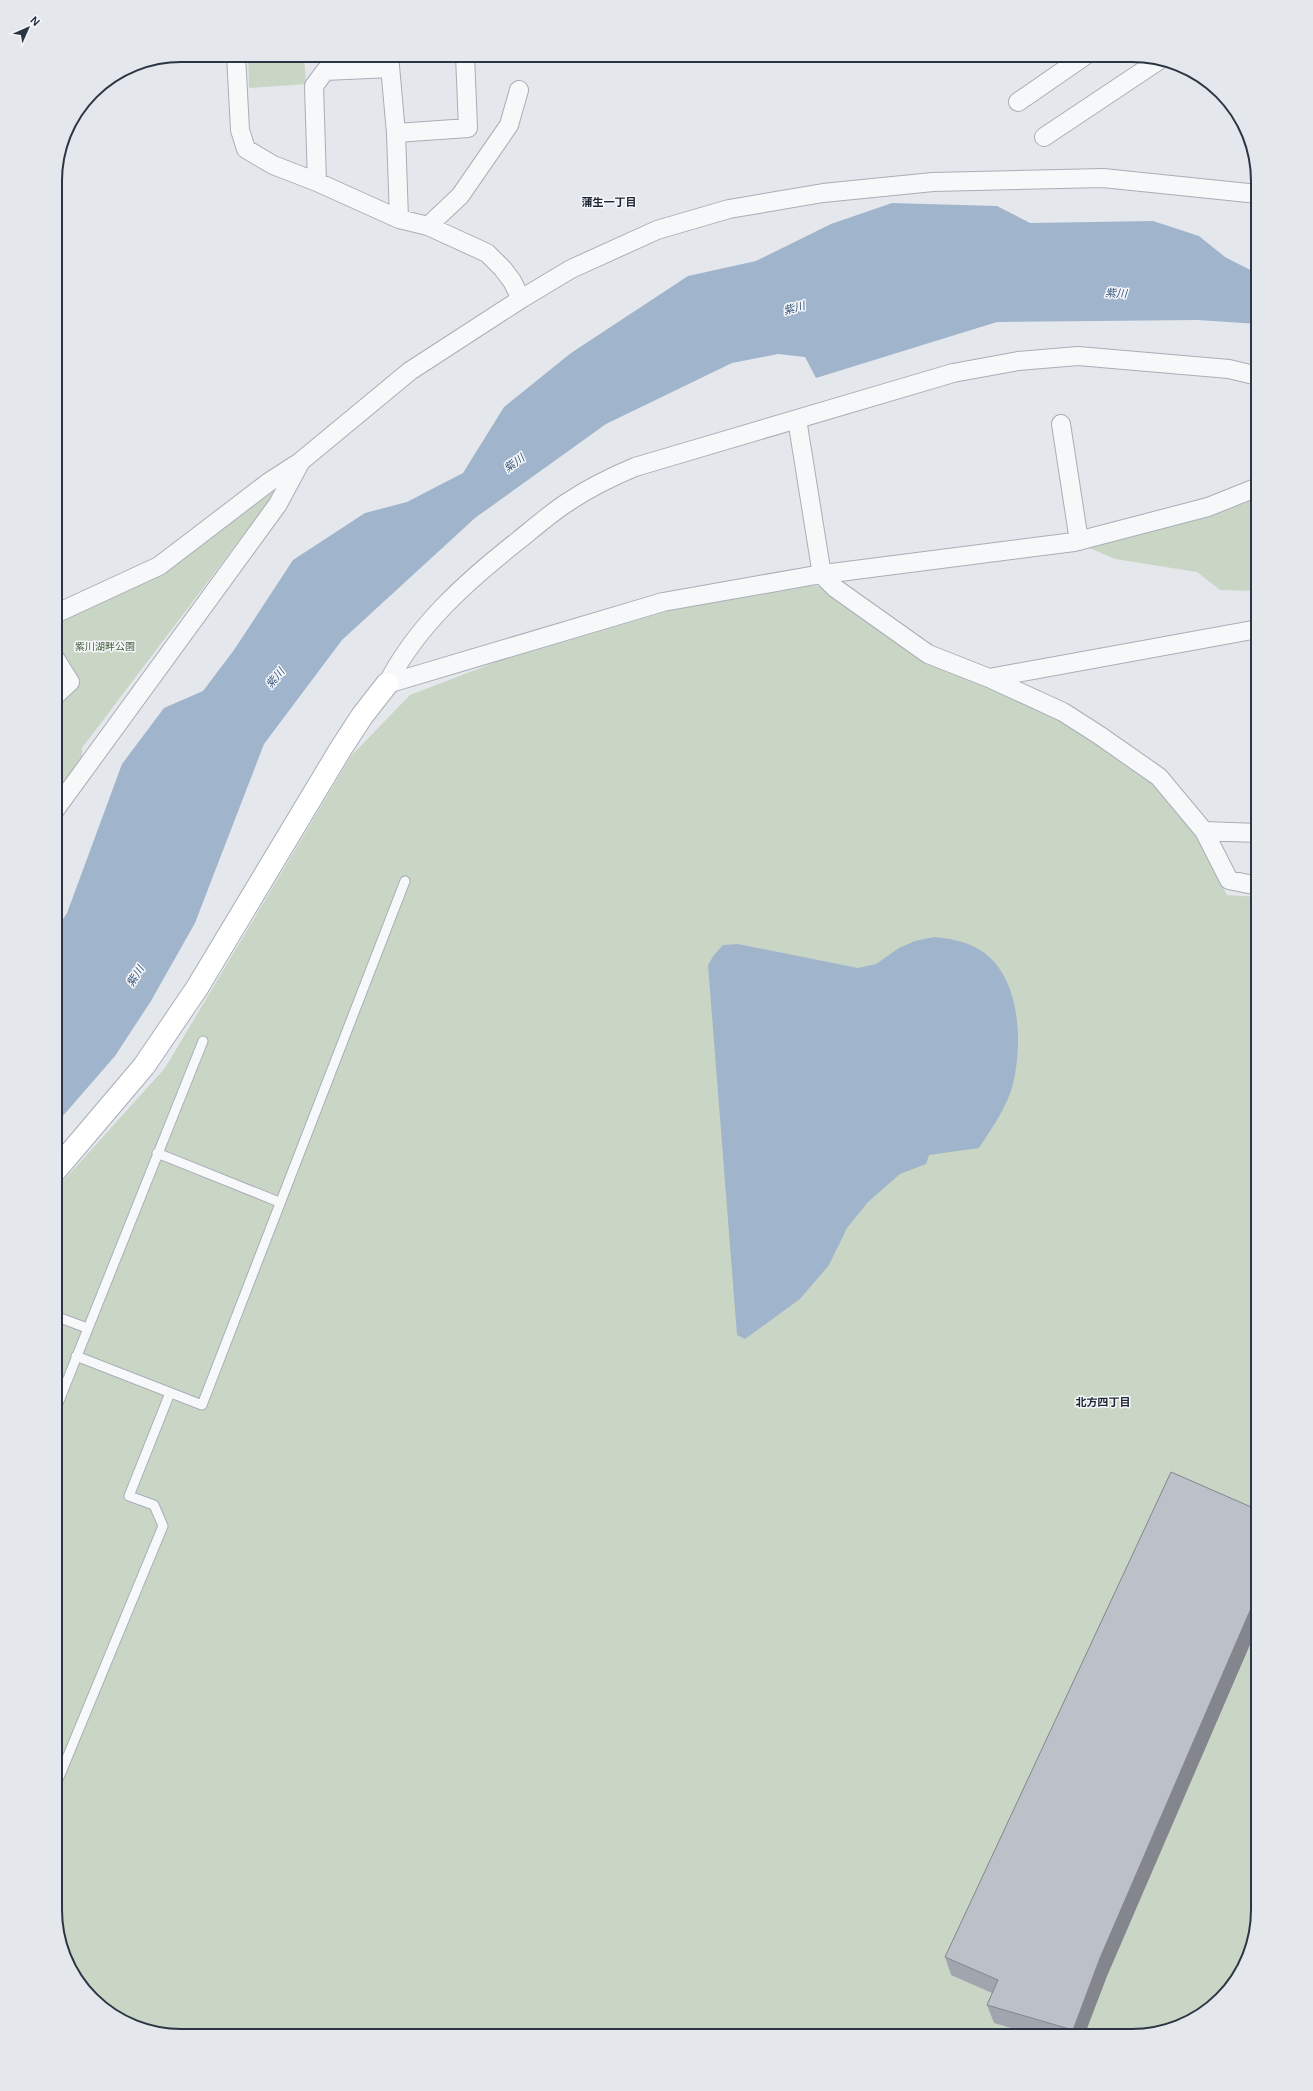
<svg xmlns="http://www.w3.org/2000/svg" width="1313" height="2091" viewBox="0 0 1313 2091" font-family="'DM Sans','Noto Sans JP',sans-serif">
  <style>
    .green { fill: #cad6c5 }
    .water { fill: #a0b5cb }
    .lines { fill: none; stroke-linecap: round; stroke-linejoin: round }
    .lane-casing { stroke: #a9aeb6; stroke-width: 11 }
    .street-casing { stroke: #a9aeb6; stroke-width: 20 }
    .secondary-casing { stroke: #a9aeb6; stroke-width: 24 }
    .lane { stroke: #f7f8fa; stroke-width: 9 }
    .street { stroke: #f7f8fa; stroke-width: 18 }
    .secondary { stroke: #fff; stroke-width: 22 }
    .wall { fill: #a1a5ad }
    .shaded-wall { fill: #83868d }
    .building { fill: #bbc0c9; stroke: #83868d }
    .labels { text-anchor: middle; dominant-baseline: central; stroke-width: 3; stroke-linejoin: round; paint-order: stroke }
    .park-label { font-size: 10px; fill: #416039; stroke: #f4f6f9 }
    .neighbourhood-label { font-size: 11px; font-weight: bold; fill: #1d2635; stroke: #f4f6f9 }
    .water-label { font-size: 11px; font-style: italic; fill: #355479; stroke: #f4f6f9 }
    .rim { fill: none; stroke: #2b3544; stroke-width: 2 }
  </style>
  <rect width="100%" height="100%" fill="#e4e7ec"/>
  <path class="green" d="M248,55H304L306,84L249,88Z
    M274,487L278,489L82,748V758L55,797V706L76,683L55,642V622Z
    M1258,498V591L1220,590L1197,572L1115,559L1085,546L1209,517Z
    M805,585L819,586L895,637L1047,713L1091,737L1152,780L1190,823L1227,895L1258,897V1910L1254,1943L1237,1980L1188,2023L1132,2036H173L111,2015L68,1966L55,1910V1190L165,1068L351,756L410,695L499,661L668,611Z"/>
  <path class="water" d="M892,203L997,206L1030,223L1153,221L1199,236L1225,257L1258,274V324L1198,320L997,322L816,378L805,357L778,354L732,363L606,424L475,518L342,640L264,744L195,923L151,1001L115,1056L55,1125V931L67,913L122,764L164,708L203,691L234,650L293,560L365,513L407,502L463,473L504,407L571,353L688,276L756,261L831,224Z
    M934,937C951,939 966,941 980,950C1021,975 1023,1043 1013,1084C1007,1107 992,1128 979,1148L929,1155L926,1164L900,1174L868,1202L847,1228L829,1265L800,1299L745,1339L737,1335L708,965L714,955L723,945L738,944L858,968L876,964L899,948L915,941Z"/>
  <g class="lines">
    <g class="lane-casing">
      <path id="lane" d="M157,1153L279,1202
        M55,1316L87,1328
        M76,1356L202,1405L405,881
        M55,1411L203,1041
        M55,1787L163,1526L154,1505L129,1496L170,1393"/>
    </g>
    <g class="street-casing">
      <path id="street" d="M236,55L240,130L246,149L273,165L317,182L399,219L428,226L487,253L503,269L512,281L521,299
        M389,55L396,133L399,219
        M1018,102L1086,55
        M396,133L468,128L465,55
        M1044,137L1158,61
        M317,182L314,86L325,71L390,68
        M428,226L460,196L509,125L519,90
        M797,419L822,575L835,588L928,654L989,678L1063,712L1099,735L1159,777L1204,831L1229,880L1258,886
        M1061,424L1079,541
        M55,614L159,566L269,482L300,462L410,371L521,299L571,269L657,230L729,209L823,193L933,182L1103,178L1258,194
        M989,678L1258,629
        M387,684C417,625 468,580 519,540C535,527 551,513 568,502C589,488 611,477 635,467L953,373L1018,361L1078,356L1229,369L1258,376
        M387,684L663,602L816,575L1074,542L1208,507L1258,487
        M55,696L70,682L55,658
        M55,810L278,504L300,463
        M1204,831L1258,833"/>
    </g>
    <g class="secondary-casing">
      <path id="secondary" d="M55,1171L144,1066L197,988L340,750L362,716L387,684"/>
    </g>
    <use href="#lane" class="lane"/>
    <use href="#street" class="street"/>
    <use href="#secondary" class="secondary"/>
  </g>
  <path class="wall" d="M1258,1510V1626L1107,1976L1084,2036H1038L994,2023L987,2005L992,1993L951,1975L945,1957Z"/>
  <path class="shaded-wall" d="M1258,1592V1626L1107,1976L1084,2036H1075L1073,2030L1100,1958Z"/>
  <path class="building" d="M1171,1472L1258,1510V1592L1100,1958L1073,2030L987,2005L998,1980L945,1957Z"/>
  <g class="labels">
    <g class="park-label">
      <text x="105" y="646">紫川湖畔公園</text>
    </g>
    <g class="neighbourhood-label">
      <text x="609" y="202">蒲生一丁目</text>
      <text x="1103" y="1402">北方四丁目</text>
    </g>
    <g class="water-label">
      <text transform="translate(1116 293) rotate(3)">紫川</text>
      <text transform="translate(794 308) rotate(-15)">紫川</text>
      <text transform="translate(514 463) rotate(-37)">紫川</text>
      <text transform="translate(275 678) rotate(-50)">紫川</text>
      <text transform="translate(135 976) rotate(-58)">紫川</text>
    </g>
  </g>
  <path d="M0 0H1313V2091H0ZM181 62H1132A119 119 0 0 1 1251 181V1910A119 119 0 0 1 1132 2029H181A119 119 0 0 1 62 1910V181A119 119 0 0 1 181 62Z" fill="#e4e7eb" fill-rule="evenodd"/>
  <path class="rim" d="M181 62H1132A119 119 0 0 1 1251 181V1910A119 119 0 0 1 1132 2029H181A119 119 0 0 1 62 1910V181A119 119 0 0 1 181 62Z"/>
  <g transform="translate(28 28) rotate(45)" stroke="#f4f6f9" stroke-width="3" paint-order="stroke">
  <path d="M0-3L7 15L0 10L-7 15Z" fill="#2b3544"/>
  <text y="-6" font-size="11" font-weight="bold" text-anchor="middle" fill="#2b3544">N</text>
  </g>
</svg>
